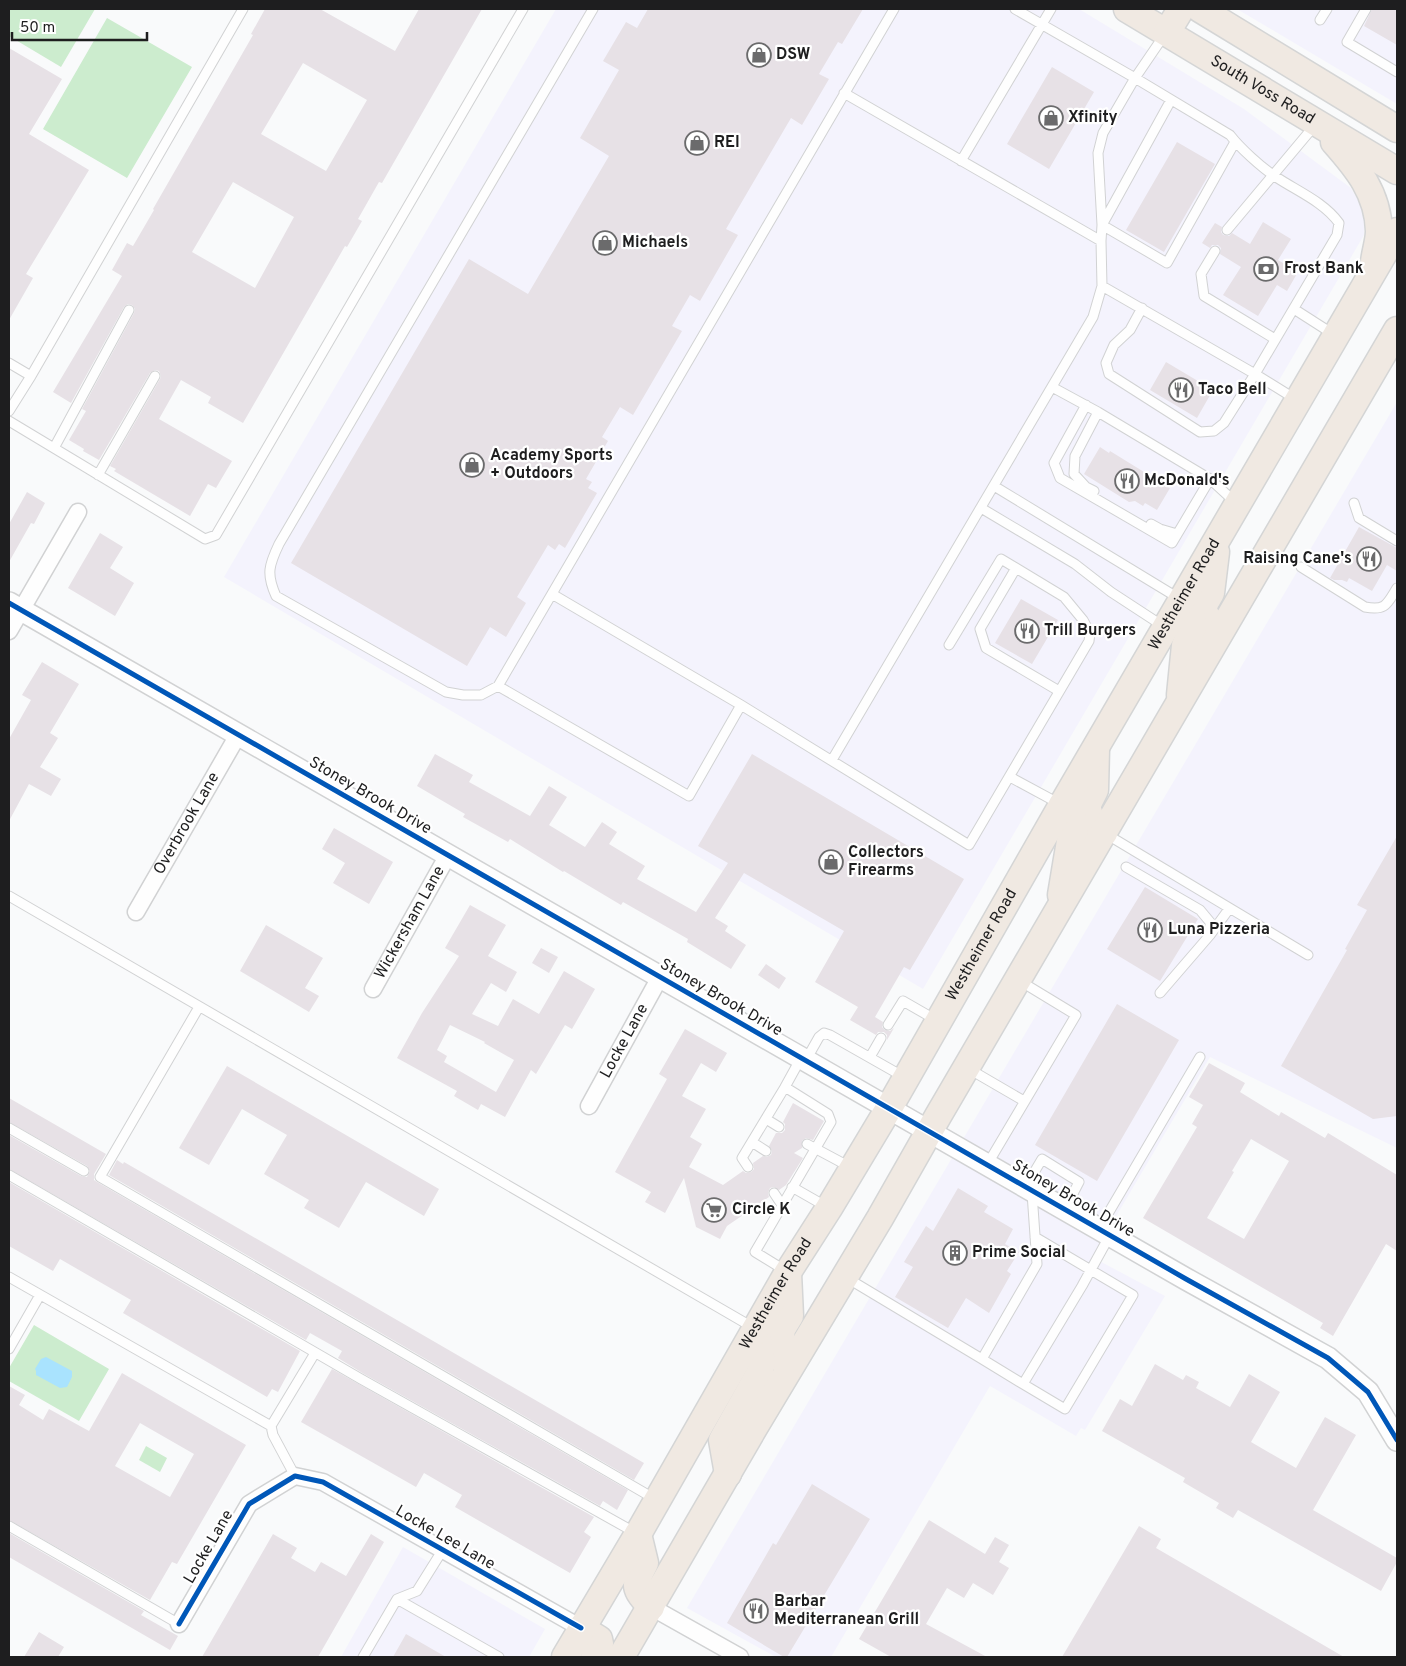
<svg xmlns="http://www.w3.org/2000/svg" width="1406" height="1666" viewBox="0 0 1406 1666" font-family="Overpass,sans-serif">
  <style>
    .commercial { fill: #f4f3fd }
    .green { fill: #ccecce }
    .water { fill: #a9e3fe }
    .building { fill: #e7e1e6; fill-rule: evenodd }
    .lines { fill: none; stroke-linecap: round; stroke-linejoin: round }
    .service-casing { stroke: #d1d2d3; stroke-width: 11 }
    .minor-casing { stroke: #d1d2d3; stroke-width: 19 }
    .tertiary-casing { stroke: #d1d2d3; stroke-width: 24 }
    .primary-casing { stroke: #d4d5d5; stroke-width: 29 }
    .service { stroke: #fefefe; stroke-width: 9 }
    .minor { stroke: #fefefe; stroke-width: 16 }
    .tertiary { stroke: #fefefe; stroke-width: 21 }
    .primary { stroke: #f0e9e2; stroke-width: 26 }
    .cycleway-casing { stroke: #fff; stroke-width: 8 }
    .cycleway { stroke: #0057b8; stroke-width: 5 }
    .labels { text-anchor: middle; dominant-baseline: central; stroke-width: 4.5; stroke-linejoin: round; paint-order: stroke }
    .poi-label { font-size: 16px; font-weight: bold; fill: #1e1e1f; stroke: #fff; text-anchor: start }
    .street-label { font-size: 16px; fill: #1e1e1f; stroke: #fff }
  </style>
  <rect width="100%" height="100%" fill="#f9fafb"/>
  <path class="commercial" d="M556,9H1079L1244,109L1351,188L1365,213L1364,235L923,989L224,577Z
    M1237,9H1397V104Z
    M1397,402V1148L1210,1057L1092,1257L1165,1296L1085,1430L1081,1428L1076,1436L990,1386L831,1657H776L687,1608Z
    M403,1547L545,1629L529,1657H341Z"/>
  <path class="green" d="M9,9H95L61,67L9,36Z
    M107,18L192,67L127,178L43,129Z
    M34,1325L109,1369L79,1421L9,1381V1368Z
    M146,1446L167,1458L160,1472L139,1460Z"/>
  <path class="water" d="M46,1357L72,1371V1377L67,1387L60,1388L36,1375V1371L35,1369L41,1359Z"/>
  <path class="building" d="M265,9H320L395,51L419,9H482L382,183L379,182L358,219L362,221L347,247L345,246L243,423L208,403L211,397L181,380L159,419L232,461L216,488L208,484L190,516L114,471L116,469L110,466L160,379L161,376L159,371L155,370L150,373L99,460L83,451L84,449L69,440L86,411L82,409L134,313L135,309L132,305L128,304L124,307L71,403L53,392L122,276L112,270L127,243L133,246L154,210L153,209L253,35L251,34ZM303,63L367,100L326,171L261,134ZM233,182L294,217L255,288L192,252Z
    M648,9H863L842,44L838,42L819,74L829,79L802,125L791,118L726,229L738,235L700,301L690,295L672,326L682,331L633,415L620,407L602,437L608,441L586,479L592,482L588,488L597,493L565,548L559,544L555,550L548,545L517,597L526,603L506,637L490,627L467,666L291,563L469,259L528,294L609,156L580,138L619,70L603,61L626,22L637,28Z
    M1372,9H1397V45L1364,26Z
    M9,48L62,79L29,134L89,170L26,274L33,278L9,320Z
    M1052,67L1094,92L1049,169L1007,144Z
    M1177,142L1215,164L1164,252L1126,230Z
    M1263,222L1291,239L1278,260L1298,272L1287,291L1277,285L1258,316L1223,295L1241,267L1220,254L1221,248L1218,245H1212L1210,248L1202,243L1215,223L1222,227L1221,232L1223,235L1229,236L1232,233L1250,244Z
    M1166,362L1213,390L1197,418L1150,390Z
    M1100,447L1109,453L1110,451L1170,488L1157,510L1145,503L1143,506L1135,501L1129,502L1084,474Z
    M27,492L45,503L34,524L31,523L9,562V524Z
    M1359,527L1397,548V571L1387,565L1372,591L1349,578L1347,582L1342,580H1334L1330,578Z
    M100,533L123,547L110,568L134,583L115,616L68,588Z
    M1021,599L1058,620L1032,664L995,643Z
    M42,662L79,684L50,733L58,738L40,767L61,779L51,796L29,784L9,821V739L31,700L22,695Z
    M435,754L473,775L469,782L530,816L549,786L567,797L549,825L585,847L602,822L617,832L609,844L645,866L637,879L696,912L728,863L698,846L752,754L964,879L910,970L904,967L875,1017L883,1022L882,1027L885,1030L890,1031L894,1028L887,1040V1035L884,1032H878L876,1035L850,1020L858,1007L815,982L844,931L744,873L715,918L728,926L725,931L746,945L731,969L687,942L688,939L623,902L621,905L564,871L563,872L510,839L508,842L463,817L465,814L417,786Z
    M334,828L393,862L369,904L333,883L345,863L322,849Z
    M1397,836V1116L1373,1119L1281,1066L1347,950L1345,949L1367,910L1357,905Z
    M1145,887L1198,919L1160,981L1107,949Z
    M470,905L506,925L488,956L517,972L506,992L491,983L472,1014L498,1026L513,999L539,1014L564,971L595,989L572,1029L565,1025L536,1074L531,1070L505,1117L481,1104L478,1110L454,1096L457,1091L397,1058L422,1013L459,956L445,948ZM450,1025L485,1042L484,1043L514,1060L496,1092L444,1062L447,1056L437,1050Z
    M266,925L323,958L305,988L319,996L309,1012L240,971Z
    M541,948L558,957L549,973L532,963Z
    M766,964L786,978L779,989L758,975Z
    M1117,1004L1179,1040L1097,1181L1035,1145Z
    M685,1029L727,1053L716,1072L701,1063L682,1096L706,1109L690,1137L702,1144L689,1167L723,1185L743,1171L746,1173L751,1172L754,1169L753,1163L763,1156L766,1157L771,1155L772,1151L769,1146L776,1133H782L785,1130V1124L783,1122L793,1103L824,1121L813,1140L806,1138L802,1141V1148L794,1153L803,1158L786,1185L779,1190L774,1187L770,1188L768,1193L769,1197L727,1226L720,1239L696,1227L684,1178L665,1213L645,1202L651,1192L615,1172L667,1079L659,1074Z
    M1209,1063L1245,1083L1240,1092L1279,1116L1281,1112L1325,1138L1328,1133L1397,1175V1251L1386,1244L1333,1336L1320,1328L1323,1323L1143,1218L1197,1127L1192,1124L1203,1105L1189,1097ZM1251,1139L1289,1161L1244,1239L1207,1218L1234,1172L1232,1171Z
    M227,1066L439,1189L424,1216L366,1182L339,1228L304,1208L309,1200L264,1174L287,1135L242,1109L209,1165L179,1148Z
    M9,1098L106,1154L94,1174V1180L97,1182L628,1490L617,1510L603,1501L600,1506L364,1374L338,1358L342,1351L310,1333L306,1340L9,1169V1135L81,1176L87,1177L90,1171L87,1166L9,1122Z
    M117,1160L123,1164L124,1162L644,1463L634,1480L109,1175Z
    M9,1182L300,1351L278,1392L272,1389L267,1397L123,1313L131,1300L60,1259L53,1271L9,1246Z
    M958,1188L988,1206L984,1212L1013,1229L1005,1244L1019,1252L1007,1271L1011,1274L989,1313L966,1298L948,1328L895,1297L913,1267L904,1262L926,1226L933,1231Z
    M1155,1364L1183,1380L1186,1375L1199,1382L1196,1388L1230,1407L1249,1374L1280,1392L1251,1442L1296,1468L1325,1417L1356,1435L1313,1510L1397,1558V1562L1381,1591L1238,1510L1233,1518L1216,1508L1219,1503L1183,1482L1185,1478L1102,1431L1120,1399L1132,1406Z
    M332,1369L594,1517L584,1532L591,1537L570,1573L455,1507L462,1495L424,1473L416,1487L301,1422Z
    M122,1373L246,1445L177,1564L172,1562L150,1600L9,1520V1386L25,1395L19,1405L43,1420L49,1409L89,1431ZM140,1423L194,1454L170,1497L115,1466Z
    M812,1484L870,1519L787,1657H784L727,1623L773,1543L776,1545Z
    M929,1520L985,1554L995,1537L1009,1545L999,1562L1009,1568L993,1595L973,1583L964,1598L947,1588L926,1624L987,1657H891L859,1639Z
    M1139,1526L1161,1539L1156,1548L1344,1657H1062Z
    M9,1533L144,1611L141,1615L178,1636L170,1650L9,1557Z
    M273,1534L297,1548L291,1558L315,1572L321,1562L346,1576L371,1534L384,1542L318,1657H202Z
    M39,1632L64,1647L58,1657H24Z
    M406,1634L446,1657H393Z"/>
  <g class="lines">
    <g class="service-casing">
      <path id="service" d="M593,9L279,544C269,565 266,574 276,596L446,692L463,695H481L498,686L894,9
        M1015,9L1135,78L1230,135C1240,148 1262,168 1276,177C1297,191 1324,202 1339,223L1337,235L1255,374L1224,423L1214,431L1200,432L1109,374L1106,363L1114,345L1130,330L1142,308
        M1366,9L1347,42L1397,72
        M1320,20L1327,9
        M844,93L1101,241
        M1171,100L1102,225L1167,263L1235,142
        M961,161L1051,9
        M1227,230L1315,125
        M1215,251L1201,274L1204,296L1275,339
        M1102,286L1255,374L1297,400
        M1294,309L1333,334
        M9,363L31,376
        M1052,387L1098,412L1210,479L1236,503
        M1086,405L1054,463L1060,478L1172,543L1210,479
        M9,411L31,376L243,9
        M9,421L205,539L216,535L523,9
        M54,448L129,310
        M98,475L155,376
        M994,486L1180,599
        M1094,491L1086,487L1074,474L1075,456L1098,412
        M1354,503L1359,518L1397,541
        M981,508L1075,564L1111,592L1163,626
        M1151,524L1160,529L1177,534
        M1301,567L1365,607C1386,611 1387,604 1397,588
        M1016,568L980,629L986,648L1059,691
        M552,594L741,705L969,845L1089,641L1090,633L1083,620L1064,597L1001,559L949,645
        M498,686L689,796L741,705
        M832,760L1093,317L1102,286L1101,241L1102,225L1098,153L1103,133L1135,78L1165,34
        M1010,777L1060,804
        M1106,834L1308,955
        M1126,867L1200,910L1210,922V935L1160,993
        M9,896L754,1328
        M1210,935L1229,909
        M199,1007L100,1177L655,1499
        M888,1025L903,1001L936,1020
        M870,1057L881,1038
        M806,1060L819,1037L824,1033L830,1035L904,1077
        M969,1069L1024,1101
        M766,1119L779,1127
        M9,1128L84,1171
        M752,1142L766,1151
        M807,1144L850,1167
        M987,1165L1076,1015L1020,981
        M748,1167L742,1158L785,1087
        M9,1175L361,1379L636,1533
        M1026,1186L1042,1159L1079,1182L1065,1209
        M792,1187L827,1207
        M774,1193L782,1205
        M1032,1193L1037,1264L982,1359L1023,1384L1082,1286L1110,1235
        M1099,1229L1200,1057
        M786,1271L755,1252L831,1122L828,1114L785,1087L801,1058
        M9,1277L271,1426L273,1435L295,1476
        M847,1278L982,1359
        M9,1349L40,1295
        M1023,1384L1065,1409L1133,1295L1035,1237
        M271,1426L315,1353
        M9,1526L179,1624
        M397,1599L499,1657
        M363,1657L397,1599L417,1591L442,1551"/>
    </g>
    <g class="minor-casing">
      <g id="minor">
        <path d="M9,631L78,512"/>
        <path id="s1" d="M136,912L238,735"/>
        <path id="s2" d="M373,989L448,855"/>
        <path id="s3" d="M589,1106L660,977"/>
        <path d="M651,1607L740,1657"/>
        <path d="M179,1624L249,1504L295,1476L323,1482L581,1628"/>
      </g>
    </g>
    <g class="tertiary-casing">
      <path id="tertiary" d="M9,603L1186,1279L1328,1358L1368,1392L1397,1440"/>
    </g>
    <g class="primary-casing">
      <g id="primary">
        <path id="s4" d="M1127,9L1397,171"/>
        <path d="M1200,9L1397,129"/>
        <path d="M1167,32L1181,9"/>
        <path d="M1334,142C1357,168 1378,193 1379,231C1379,241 1375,252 1374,262"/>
        <path d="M1215,633L1204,611V605L1211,593L1216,552"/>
        <path d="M1180,695L1185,645L1193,629V621L1191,611L1182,601"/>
        <path d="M1096,749L1095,790L1088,804V810L1092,821L1104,833"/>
        <path d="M1061,895L1070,841L1075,833L1073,818L1062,805"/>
        <path d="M788,1370L780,1345L782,1329L790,1316L788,1273"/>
        <path d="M728,1474L722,1440L760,1372L762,1363L756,1329"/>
        <path d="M638,1534L645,1563C633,1586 634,1588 651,1607"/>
        <path d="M581,1628L599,1639L600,1644L594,1657"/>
        <path id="s5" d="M565,1657L638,1534L788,1272L829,1208L889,1108L1062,805L1397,231"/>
        <path d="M621,1657L754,1428L880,1218L938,1116L1397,330"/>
      </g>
    </g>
    <use href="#service" class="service"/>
    <use href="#minor" class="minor"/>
    <use href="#tertiary" class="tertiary"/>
    <use href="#primary" class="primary"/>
    <g class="cycleway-casing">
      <path id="cycleway" d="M9,603L1186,1279L1328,1358L1368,1392L1397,1440
        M179,1624L249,1504L295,1476L323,1482L581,1628"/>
    </g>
    <use href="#cycleway" class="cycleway"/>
  </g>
  <defs>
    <g id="shop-ring" transform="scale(1.25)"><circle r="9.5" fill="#fff" stroke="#6b6b6c" stroke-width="1.5"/><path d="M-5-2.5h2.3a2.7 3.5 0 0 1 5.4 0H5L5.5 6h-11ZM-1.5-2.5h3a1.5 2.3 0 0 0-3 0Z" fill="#6b6b6c"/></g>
    <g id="bank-ring" transform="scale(1.25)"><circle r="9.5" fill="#fff" stroke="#6b6b6c" stroke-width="1.5"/><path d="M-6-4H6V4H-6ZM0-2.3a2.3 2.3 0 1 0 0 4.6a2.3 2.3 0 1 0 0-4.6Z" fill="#6b6b6c"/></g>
    <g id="restaurant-ring" transform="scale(1.25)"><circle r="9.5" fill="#fff" stroke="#6b6b6c" stroke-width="1.5"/><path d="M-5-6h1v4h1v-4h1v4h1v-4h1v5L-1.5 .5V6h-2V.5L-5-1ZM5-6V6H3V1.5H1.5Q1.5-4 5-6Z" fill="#6b6b6c"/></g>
    <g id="supermarket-ring" transform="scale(1.25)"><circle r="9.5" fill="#fff" stroke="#6b6b6c" stroke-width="1.5"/><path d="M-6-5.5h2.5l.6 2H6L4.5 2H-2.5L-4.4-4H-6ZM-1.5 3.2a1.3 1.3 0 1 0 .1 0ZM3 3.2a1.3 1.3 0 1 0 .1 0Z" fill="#6b6b6c"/></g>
    <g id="building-ring" transform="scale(1.25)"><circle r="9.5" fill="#fff" stroke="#6b6b6c" stroke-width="1.5"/><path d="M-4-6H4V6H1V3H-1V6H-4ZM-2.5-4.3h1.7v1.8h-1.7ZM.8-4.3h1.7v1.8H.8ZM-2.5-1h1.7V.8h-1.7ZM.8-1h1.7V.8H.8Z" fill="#6b6b6c"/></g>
  </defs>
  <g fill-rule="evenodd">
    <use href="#shop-ring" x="759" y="55"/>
    <use href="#shop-ring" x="1051" y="118"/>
    <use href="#shop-ring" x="697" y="143"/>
    <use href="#shop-ring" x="605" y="243"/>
    <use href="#bank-ring" x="1266" y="269"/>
    <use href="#restaurant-ring" x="1181" y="390"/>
    <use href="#shop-ring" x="472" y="465"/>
    <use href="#restaurant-ring" x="1127" y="481"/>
    <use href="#restaurant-ring" x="1369" y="559"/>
    <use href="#restaurant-ring" x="1027" y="631"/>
    <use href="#shop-ring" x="831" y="862"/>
    <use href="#restaurant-ring" x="1150" y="930"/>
    <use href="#supermarket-ring" x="714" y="1210"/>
    <use href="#building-ring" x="955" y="1253"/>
    <use href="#restaurant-ring" x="756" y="1611"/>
  </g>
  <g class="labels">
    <g class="poi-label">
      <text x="776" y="55">DSW</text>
      <text x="1068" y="118">Xfinity</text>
      <text x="714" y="143">REI</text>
      <text x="622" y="243">Michaels</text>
      <text x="1284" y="269">Frost Bank</text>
      <text x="1198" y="390">Taco Bell</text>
      <text x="490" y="456">Academy Sports<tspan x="490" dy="18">+ Outdoors</tspan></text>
      <text x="1144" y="481">McDonald's</text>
      <text x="1352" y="559" text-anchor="end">Raising Cane's</text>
      <text x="1044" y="631">Trill Burgers</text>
      <text x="848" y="853">Collectors<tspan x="848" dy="18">Firearms</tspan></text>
      <text x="1168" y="930">Luna Pizzeria</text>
      <text x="732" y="1210">Circle K</text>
      <text x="972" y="1253">Prime Social</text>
      <text x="774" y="1602">Barbar<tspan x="774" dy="18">Mediterranean Grill</tspan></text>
    </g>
    <g class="street-label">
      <text stroke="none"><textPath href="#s4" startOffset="158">South Voss Road</textPath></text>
      <text stroke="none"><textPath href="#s5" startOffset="1230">Westheimer Road</textPath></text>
      <text transform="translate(370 796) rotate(30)">Stoney Brook Drive</text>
      <text stroke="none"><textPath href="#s1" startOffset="102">Overbrook Lane</textPath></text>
      <text stroke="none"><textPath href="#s2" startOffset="76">Wickersham Lane</textPath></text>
      <text stroke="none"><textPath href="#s5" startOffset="825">Westheimer Road</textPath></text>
      <text transform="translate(721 998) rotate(30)">Stoney Brook Drive</text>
      <text stroke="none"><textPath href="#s3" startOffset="74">Locke Lane</textPath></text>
      <text transform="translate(1073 1199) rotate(30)">Stoney Brook Drive</text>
      <text stroke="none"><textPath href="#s5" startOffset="420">Westheimer Road</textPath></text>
      <text transform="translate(445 1538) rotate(30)">Locke Lee Lane</text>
      <text transform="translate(209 1547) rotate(-60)">Locke Lane</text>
    </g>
  </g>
  <rect width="1406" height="1666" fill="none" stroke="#1e1e1f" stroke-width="20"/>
  <path d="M12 32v8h135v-8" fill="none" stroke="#1e1e1f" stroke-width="2.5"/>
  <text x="20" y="32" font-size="15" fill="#1e1e1f" stroke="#ffffff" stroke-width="4" paint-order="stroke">50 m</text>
</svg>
